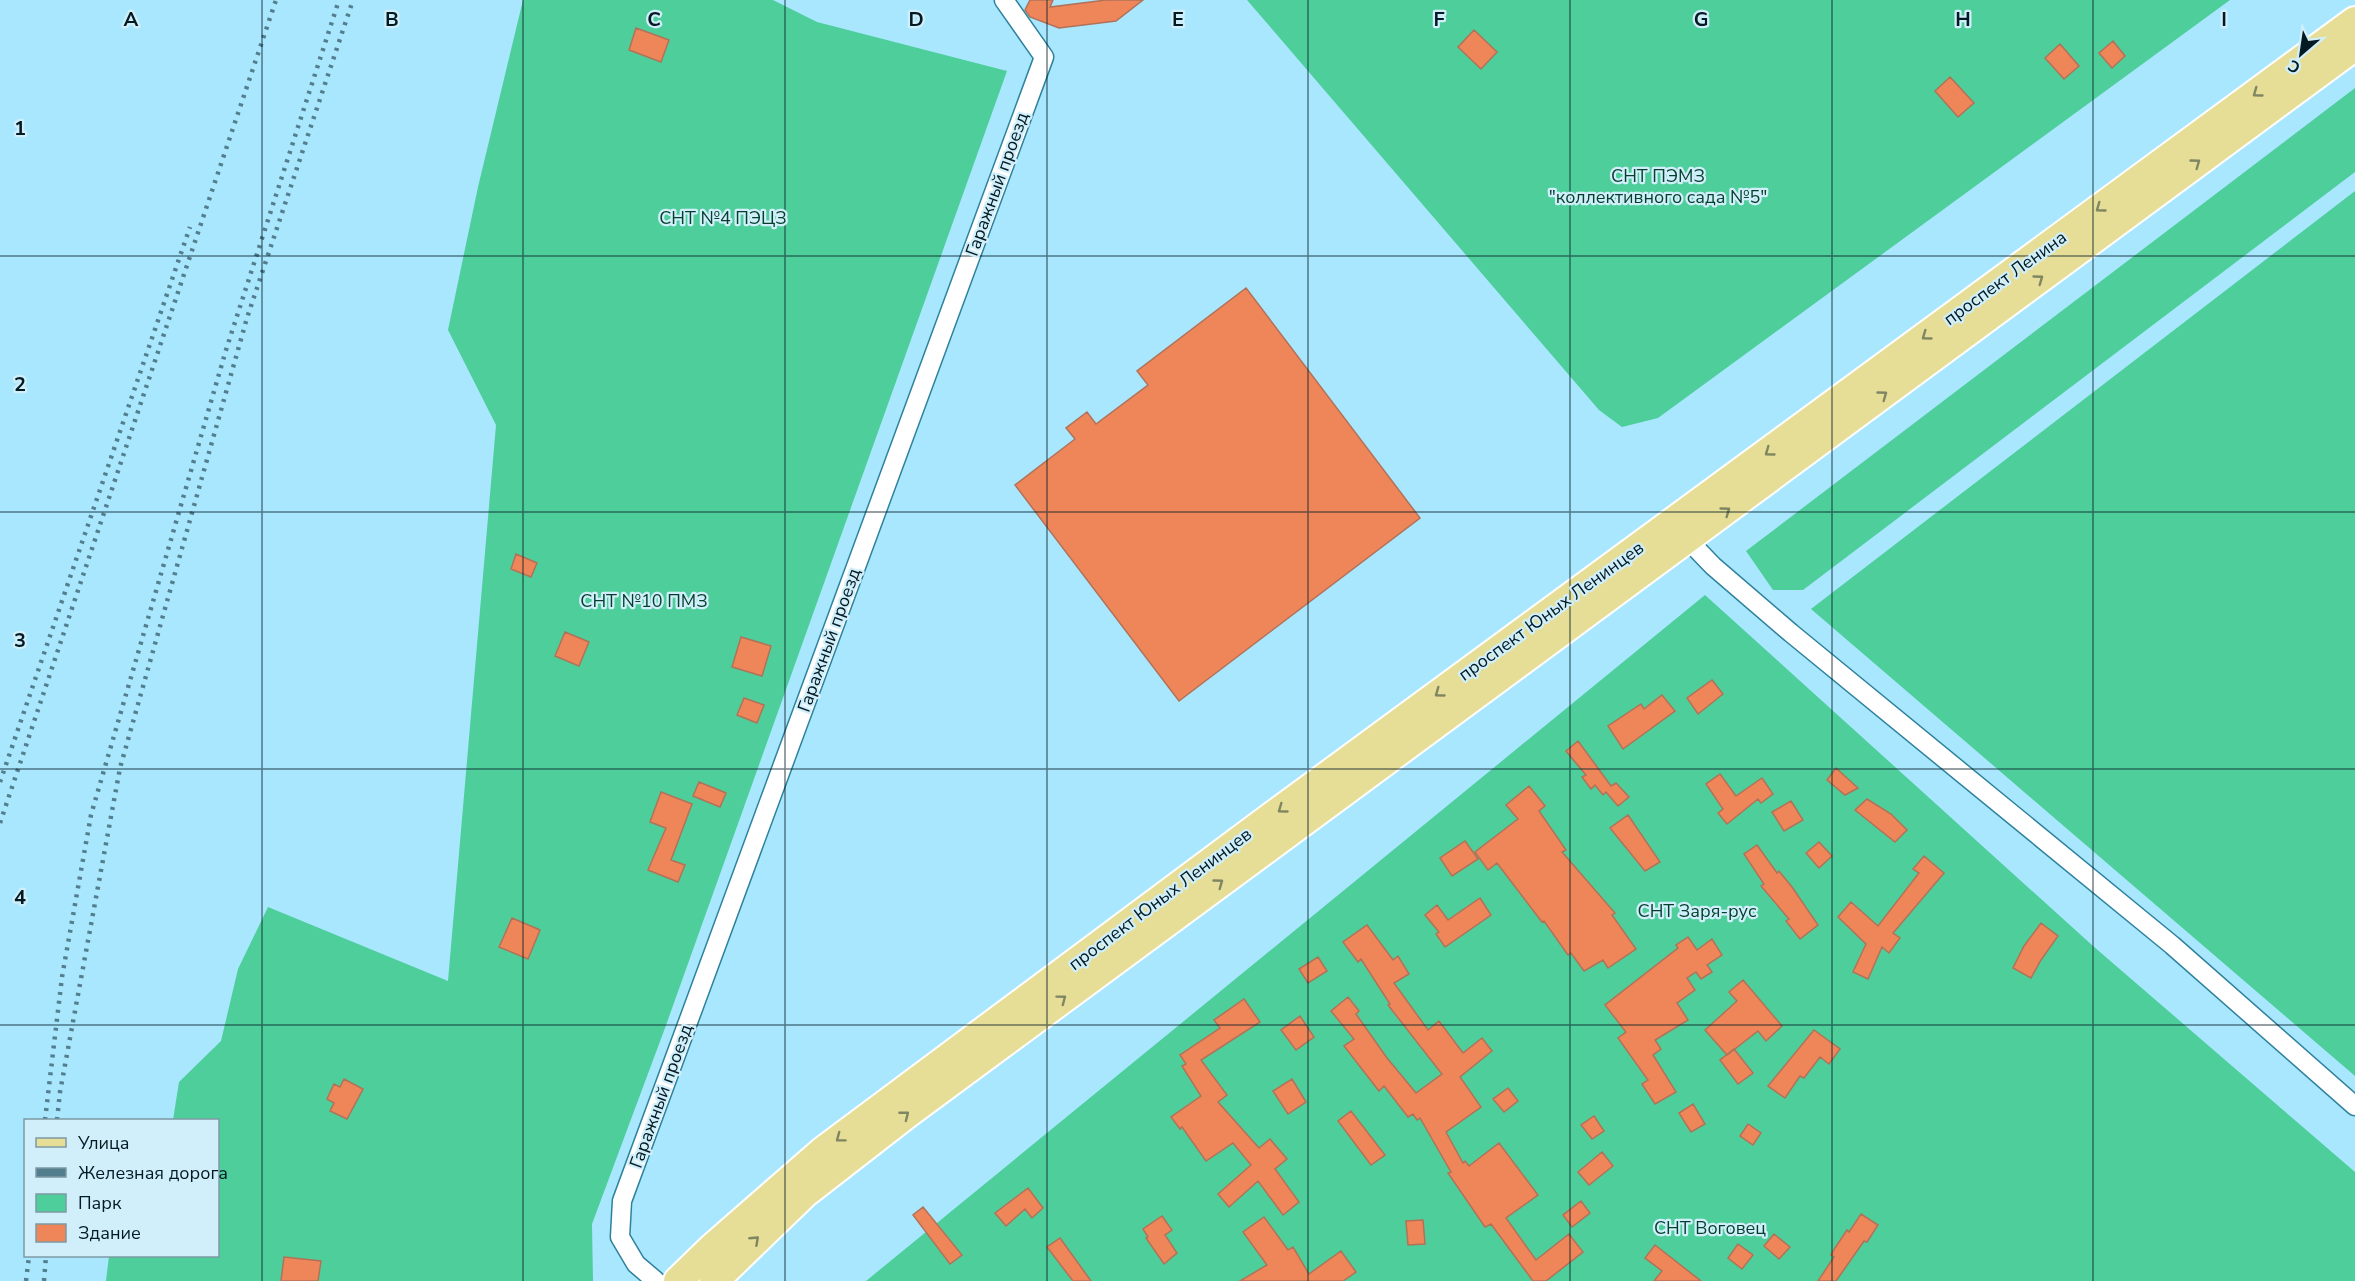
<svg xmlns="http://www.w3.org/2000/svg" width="2355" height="1281" viewBox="0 0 2355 1281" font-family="'Nunito Sans',sans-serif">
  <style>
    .green { fill: #4ece9a }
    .building { fill: #ef865a; stroke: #b17258; stroke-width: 1.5 }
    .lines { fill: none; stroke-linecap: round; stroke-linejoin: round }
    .street-casing { stroke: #2e829c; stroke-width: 21 }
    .primary-casing { stroke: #fff; stroke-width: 32 }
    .street { stroke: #fff; stroke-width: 18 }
    .primary { stroke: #e6de96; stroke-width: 28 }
    .rail { stroke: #537e8d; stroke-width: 4.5; stroke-dasharray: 3 6; stroke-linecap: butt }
    .oneway { stroke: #7f8662 }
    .grid { fill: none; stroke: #021a22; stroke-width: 1.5; stroke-opacity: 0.55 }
    .labels { text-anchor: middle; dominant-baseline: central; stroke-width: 4.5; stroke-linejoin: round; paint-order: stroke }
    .park-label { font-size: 18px; fill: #033f2a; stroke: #d1effb }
    .street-label { font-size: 18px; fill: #021a22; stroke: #d1effb }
    .grid-label { font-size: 20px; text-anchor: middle; font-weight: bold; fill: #021a22; stroke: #d1effb; stroke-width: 4.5; stroke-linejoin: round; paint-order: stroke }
  </style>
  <rect width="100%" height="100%" fill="#a9e7ff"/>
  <path class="green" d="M523,0H773L817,22L1007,71L665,1028L592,1224L593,1281H106L109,1256H218V1120H173L179,1082L221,1041L238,969L268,907L448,981L496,425L448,330L478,187Z
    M1247,0H2230L1658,418L1622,427L1599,410Z
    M2355,88V172L1803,590H1773L1746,551Z
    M2355,191V1076L1811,609Z
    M1705,595L2093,946L2355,1172V1281H866Z"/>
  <path class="building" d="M1030,0H1053L1050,7L1106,0H1143L1116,21L1059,28L1030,17L1025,10Z
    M636,28L669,40L661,62L629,50Z
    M1474,30L1497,52L1481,69L1458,47Z
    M2113,41L2125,56L2112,68L2099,53Z
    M2060,44L2079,66L2064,79L2045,58Z
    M1950,77L1974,103L1958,117L1935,91Z
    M1246,288L1420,518L1179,701L1015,485L1075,439L1066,428L1087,412L1096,424L1148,385L1137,371Z
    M516,554L537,563L531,577L511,569Z
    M565,632L589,642L579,666L555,656Z
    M741,637L771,646L762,676L732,667Z
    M1712,680L1723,694L1698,714L1687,698Z
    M1662,695L1675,711L1623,749L1608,726L1641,704L1644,709Z
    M744,698L764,705L757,723L737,715Z
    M1578,741L1611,786L1616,783L1629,797L1618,806L1606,792L1603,795L1595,785L1591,789L1582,777L1586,775L1566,751Z
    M1836,768L1858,788L1845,795L1827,780Z
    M1720,774L1736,796L1762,778L1773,794L1761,803L1758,799L1727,824L1718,813L1723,809L1706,784Z
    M699,782L726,793L720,807L693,796Z
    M1529,786L1545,806L1539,811L1566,850L1562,852L1615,913L1612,915L1636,949L1608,968L1603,960L1584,971L1571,953L1568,955L1544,921L1542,922L1497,863L1488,870L1475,852L1518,819L1506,805Z
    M661,792L692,804L671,860L685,865L678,882L648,870L666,828L650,822Z
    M1867,799L1891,814L1907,830L1895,842L1855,810Z
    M1791,801L1803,820L1784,831L1772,812Z
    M1628,815L1660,862L1645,871L1610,828Z
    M1465,841L1478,859L1452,876L1440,858Z
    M1819,842L1832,856L1819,868L1806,853Z
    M1757,845L1777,873L1779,871L1792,887L1818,925L1800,939L1786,921L1789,919L1761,886L1764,884L1744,854Z
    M1924,856L1944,873L1893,933L1900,938L1889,953L1882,947L1868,979L1853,972L1866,944L1838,917L1851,902L1878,926L1919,873L1913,869Z
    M1480,898L1491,915L1445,947L1436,934L1439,932L1425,915L1437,905L1448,920Z
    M512,918L540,930L528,959L499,947Z
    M2041,923L2058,936L2041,960L2031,978L2013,968L2024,946Z
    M1367,925L1393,960L1398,956L1409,974L1394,983L1428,1030L1439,1021L1463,1053L1482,1038L1492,1051L1460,1077L1481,1107L1446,1132L1463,1163L1465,1161L1469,1166L1499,1143L1538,1195L1506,1218L1536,1260L1569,1234L1583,1252L1546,1281H1533L1491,1224L1485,1227L1448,1173L1451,1172L1420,1118L1417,1120L1413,1114L1408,1117L1384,1086L1379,1091L1344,1046L1354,1039L1331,1011L1348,997L1359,1011L1356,1014L1387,1058L1416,1093L1442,1074L1388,1005L1390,1004L1361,959L1358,962L1343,942Z
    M1688,937L1697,950L1712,939L1722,955L1707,965L1712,972L1701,979L1696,972L1687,978L1695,990L1677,1003L1688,1020L1655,1040L1661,1049L1653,1055L1676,1092L1655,1104L1642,1084L1648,1080L1618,1038L1626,1032L1605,1005L1678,948L1676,945Z
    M1318,957L1327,971L1308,983L1299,969Z
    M1743,980L1782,1026L1766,1041L1758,1031L1727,1055L1705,1030L1737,1001L1729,992Z
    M1244,999L1260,1022L1201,1060L1227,1095L1218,1102L1259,1148L1270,1139L1287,1159L1275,1169L1299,1202L1283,1215L1258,1181L1229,1207L1218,1194L1251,1165L1233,1143L1206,1161L1182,1127L1180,1129L1171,1117L1201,1096L1182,1066L1186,1064L1180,1055L1220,1028L1214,1020Z
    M1300,1016L1314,1037L1296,1050L1281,1030Z
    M1814,1030L1840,1049L1829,1064L1820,1057L1804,1078L1800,1076L1785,1098L1768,1086Z
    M1734,1049L1753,1073L1738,1084L1720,1060Z
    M344,1079L363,1089L347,1119L330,1111L334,1103L327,1099L334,1084L340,1087Z
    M1292,1079L1306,1102L1288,1114L1273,1091Z
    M1508,1088L1518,1101L1504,1112L1493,1099Z
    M1693,1104L1705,1124L1691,1132L1679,1113Z
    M1351,1111L1385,1155L1371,1165L1338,1121Z
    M1594,1116L1604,1131L1592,1139L1581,1125Z
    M1748,1124L1761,1133L1753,1145L1740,1136Z
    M1602,1152L1613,1166L1589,1185L1578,1172Z
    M1028,1188L1043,1208L1032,1218L1025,1209L1006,1226L995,1213Z
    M1581,1201L1590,1213L1572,1227L1563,1215Z
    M923,1207L962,1255L950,1264L913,1215Z
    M1861,1214L1878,1225L1867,1242L1864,1241L1836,1281H1818L1834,1257L1831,1255L1835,1248L1847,1230L1849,1232Z
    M1162,1216L1172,1230L1165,1235L1177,1253L1164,1264L1146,1238L1148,1237L1143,1229Z
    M1264,1217L1288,1250L1293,1247L1309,1274L1341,1251L1356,1272L1343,1281H1240L1267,1265L1243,1232Z
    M1423,1220L1425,1244L1408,1245L1406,1221Z
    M1774,1234L1790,1247L1779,1259L1764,1246Z
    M1060,1238L1091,1281H1073L1047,1247Z
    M1738,1244L1753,1255L1742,1269L1728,1258Z
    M1655,1245L1701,1281H1654L1662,1271L1645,1258Z
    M284,1257L321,1261L318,1281H281Z"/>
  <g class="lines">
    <g class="street-casing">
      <path id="street" d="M1687,539L1713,566L1791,633L2172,945L2355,1106
        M656,1281L636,1264L620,1237L622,1201L1044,57L1004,0"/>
    </g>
    <g class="primary-casing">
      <path id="primary" d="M678,1281L712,1248L823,1151L1259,826L2355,21
        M714,1281L805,1193L908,1113L2355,46"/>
    </g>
    <use href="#street" class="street"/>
    <use href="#primary" class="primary"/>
    <path class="rail" d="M0,782L190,227
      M0,823L276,0
      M45,1120L62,977L91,815L226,350L339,0
      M57,1120L60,1092L120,768L247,318L353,0
      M26,1281L29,1256
      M44,1281L46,1256"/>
  </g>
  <defs><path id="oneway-chevron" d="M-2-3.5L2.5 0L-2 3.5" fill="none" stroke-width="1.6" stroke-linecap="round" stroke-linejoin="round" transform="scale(1.5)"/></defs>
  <g class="oneway">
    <use href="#oneway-chevron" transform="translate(2257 93) rotate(144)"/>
    <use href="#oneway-chevron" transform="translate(2196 163) rotate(-36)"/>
    <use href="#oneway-chevron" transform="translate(2100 208) rotate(144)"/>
    <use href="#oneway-chevron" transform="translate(2039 279) rotate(-36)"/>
    <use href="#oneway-chevron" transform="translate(1926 336) rotate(144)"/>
    <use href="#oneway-chevron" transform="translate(1883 395) rotate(-36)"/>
    <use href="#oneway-chevron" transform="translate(1769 452) rotate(144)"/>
    <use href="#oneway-chevron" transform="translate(1726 511) rotate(-36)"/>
    <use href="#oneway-chevron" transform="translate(1439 693) rotate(144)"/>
    <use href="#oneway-chevron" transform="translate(1282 809) rotate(144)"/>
    <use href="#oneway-chevron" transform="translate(1219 883) rotate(-36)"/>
    <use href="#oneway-chevron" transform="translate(1062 999) rotate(-37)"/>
    <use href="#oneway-chevron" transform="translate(905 1115) rotate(-38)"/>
    <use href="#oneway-chevron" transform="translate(840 1138) rotate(143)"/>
    <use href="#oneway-chevron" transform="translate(755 1240) rotate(-43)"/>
  </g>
  <path class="grid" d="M262,0V1281M523,0V1281M785,0V1281M1047,0V1281M1308,0V1281M1570,0V1281M1832,0V1281M2093,0V1281M0,256H2355M0,512H2355M0,769H2355M0,1025H2355"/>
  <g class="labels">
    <g class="park-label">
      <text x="1658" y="176">СНТ ПЭМЗ<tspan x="1658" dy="21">"коллективного сада №5"</tspan></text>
      <text x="723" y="218">СНТ №4 ПЭЦЗ</text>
      <text x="644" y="601">СНТ №10 ПМЗ</text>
      <text x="1697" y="911">СНТ Заря-рус</text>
      <text x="1710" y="1228">СНТ Воговец</text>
    </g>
    <g class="street-label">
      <text transform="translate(997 184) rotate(-70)">Гаражный проезд</text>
      <text transform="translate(2005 278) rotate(-36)">проспект Ленина</text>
      <text transform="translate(1551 611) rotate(-36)">проспект Юных Ленинцев</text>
      <text transform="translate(829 640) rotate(-70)">Гаражный проезд</text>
      <text transform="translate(1160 899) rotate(-37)">проспект Юных Ленинцев</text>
      <text transform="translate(661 1096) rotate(-70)">Гаражный проезд</text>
    </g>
  </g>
  <g class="grid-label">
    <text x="131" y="26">A</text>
    <text x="392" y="26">B</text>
    <text x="654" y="26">C</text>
    <text x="916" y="26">D</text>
    <text x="1178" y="26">E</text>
    <text x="1439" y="26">F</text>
    <text x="1701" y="26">G</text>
    <text x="1963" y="26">H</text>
    <text x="2224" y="26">I</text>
    <text x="20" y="135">1</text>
    <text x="20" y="391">2</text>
    <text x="20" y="647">3</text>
    <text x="20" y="904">4</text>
  </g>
  <rect x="24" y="1119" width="195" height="138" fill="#d1effb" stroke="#7e9aa4" stroke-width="1.5"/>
  <rect x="36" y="1138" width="30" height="9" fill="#e6de96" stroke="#7e9aa4" stroke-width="1.5"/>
  <text x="78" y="1149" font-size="18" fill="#021a22">Улица</text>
  <rect x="36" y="1168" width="30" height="9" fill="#537e8d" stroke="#7e9aa4" stroke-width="1.5"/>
  <text x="78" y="1179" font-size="18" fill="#021a22">Железная дорога</text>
  <rect x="36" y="1194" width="30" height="18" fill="#4ece9a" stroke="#7e9aa4" stroke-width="1.5"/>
  <text x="78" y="1209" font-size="18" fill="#021a22">Парк</text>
  <rect x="36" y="1224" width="30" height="18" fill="#ef865a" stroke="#7e9aa4" stroke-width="1.5"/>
  <text x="78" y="1239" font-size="18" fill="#021a22">Здание</text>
  <g transform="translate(2301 54) rotate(209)" stroke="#d1effb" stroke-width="4.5" paint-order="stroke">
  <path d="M0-4.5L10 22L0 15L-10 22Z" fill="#021a22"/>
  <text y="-9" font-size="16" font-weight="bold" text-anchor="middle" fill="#021a22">С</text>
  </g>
</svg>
